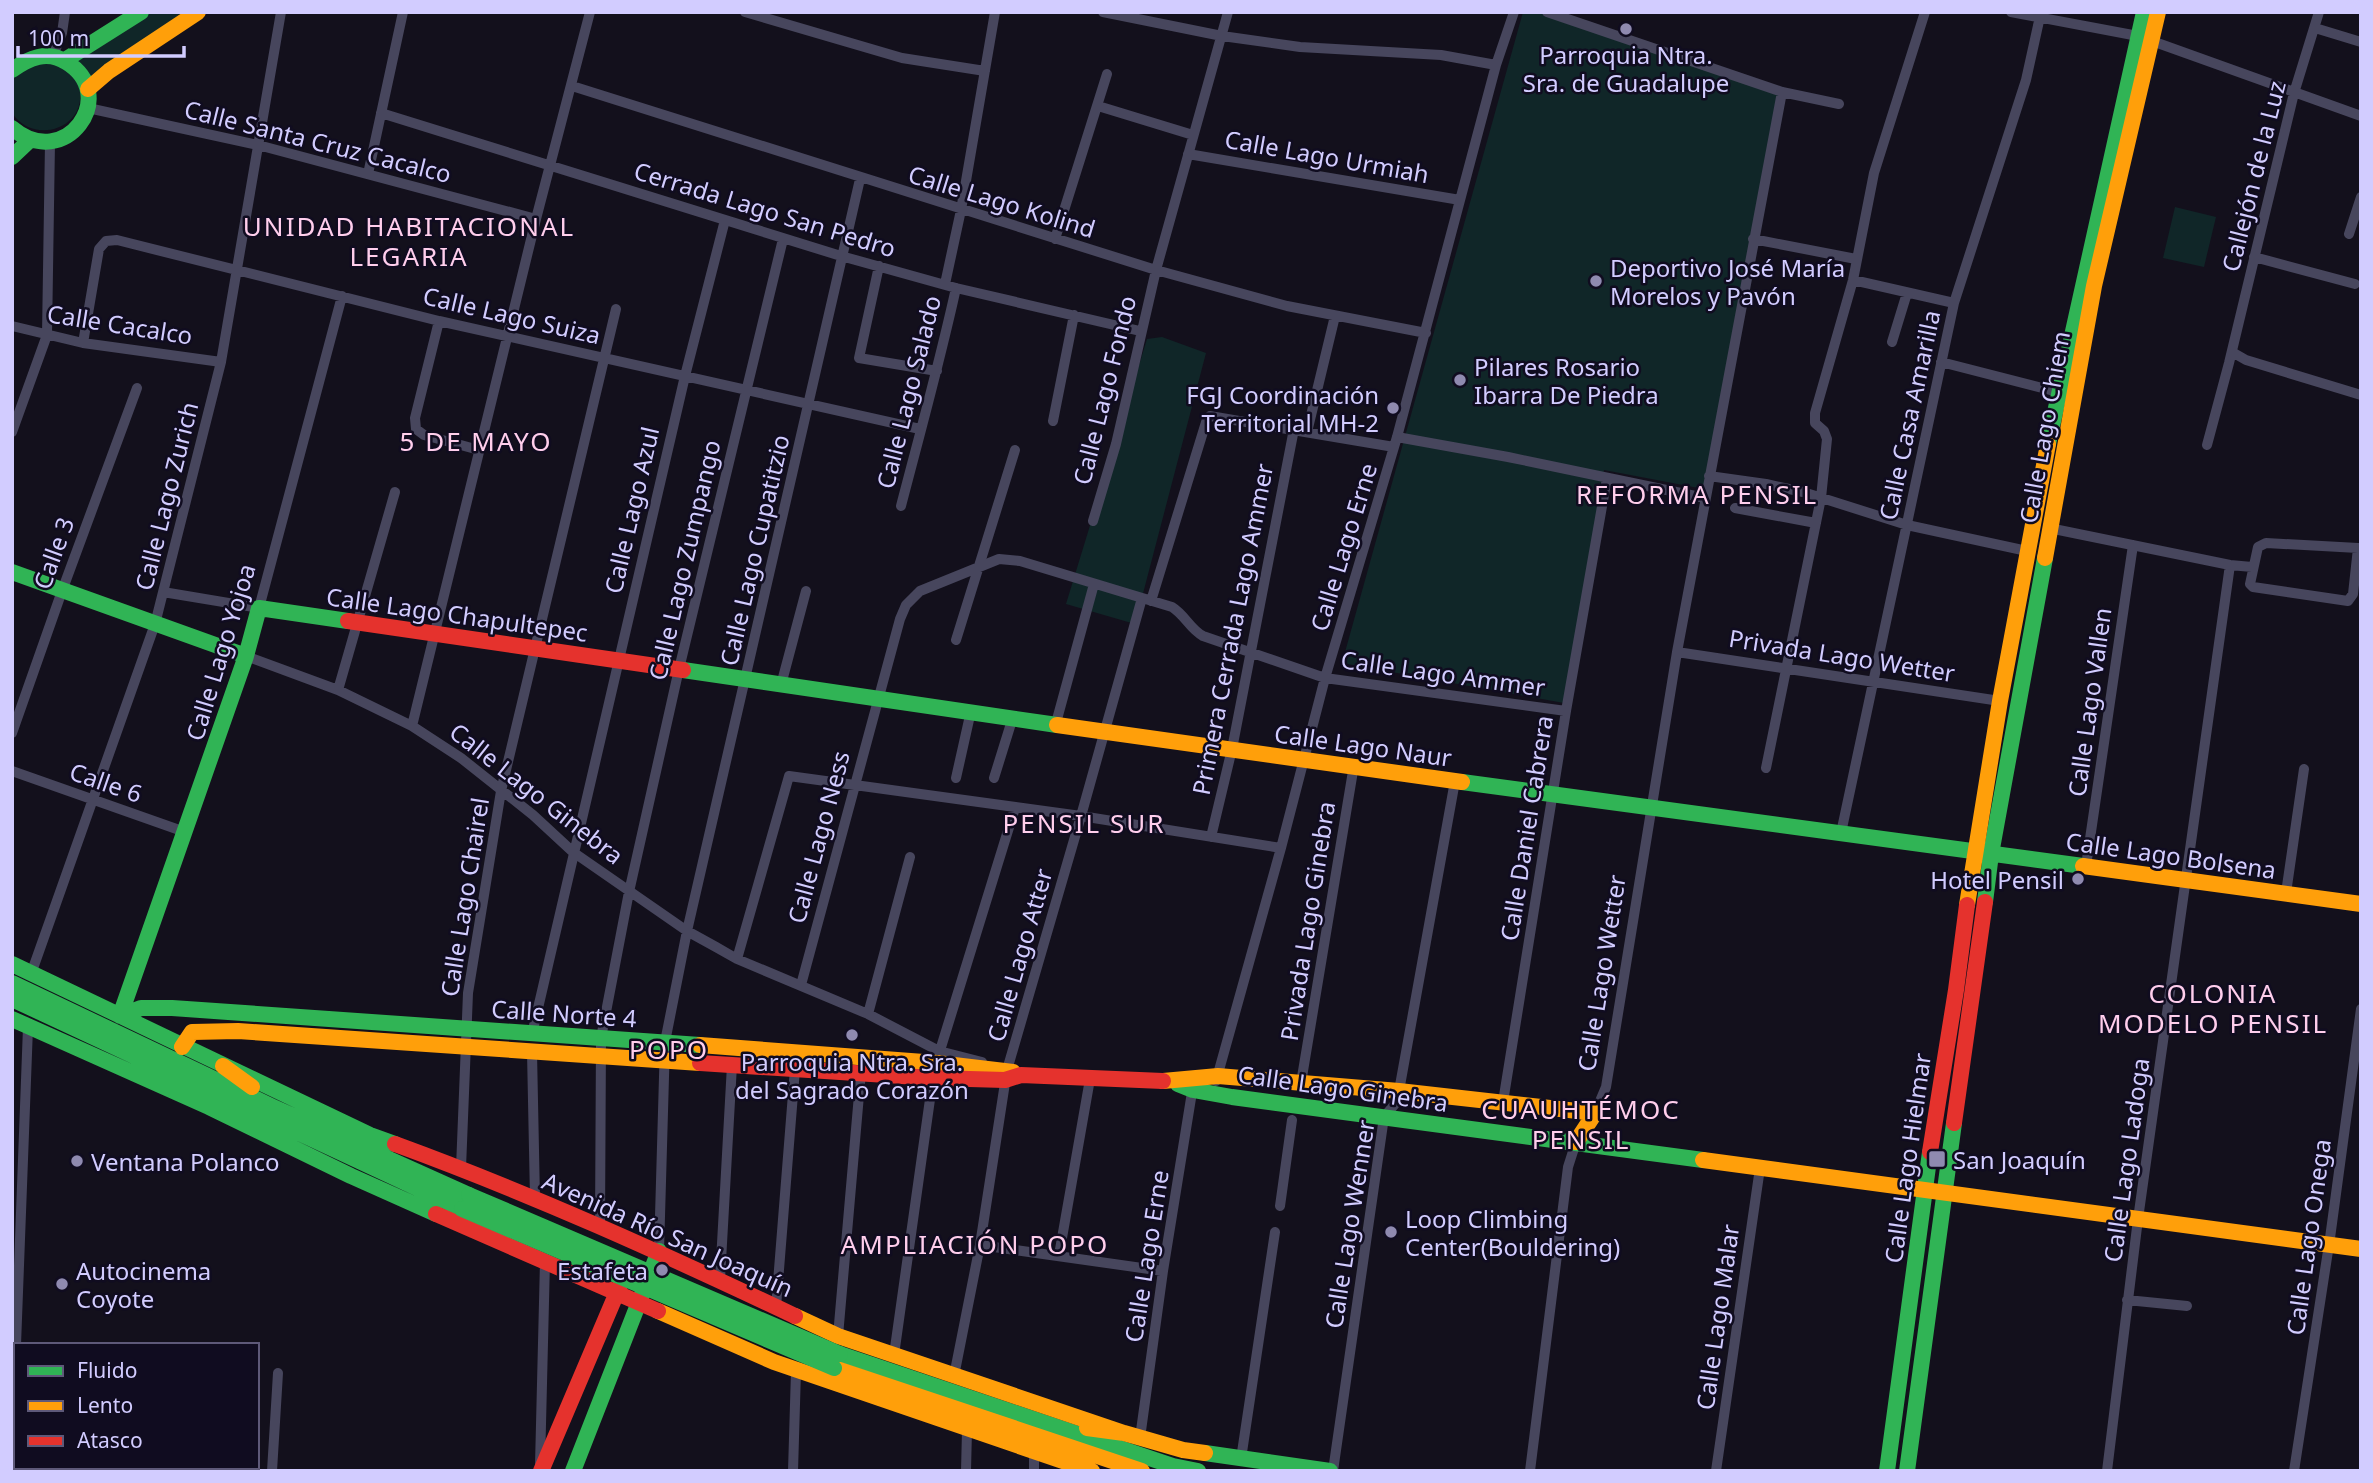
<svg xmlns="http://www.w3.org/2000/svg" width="2373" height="1483" viewBox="0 0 2373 1483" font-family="'Noto Sans',sans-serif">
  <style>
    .green { fill: #102628 }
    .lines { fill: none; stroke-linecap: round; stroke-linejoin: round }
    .street { stroke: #47465d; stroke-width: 10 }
    .fast { stroke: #30b455; stroke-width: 16 }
    .slow { stroke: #ff9f0a; stroke-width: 16 }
    .jam { stroke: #e5322d; stroke-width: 16 }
    .fast-bridge { stroke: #30b455; stroke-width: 16 }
    .poi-dot { fill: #8f8ab0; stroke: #100c20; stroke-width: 2.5 }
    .labels { text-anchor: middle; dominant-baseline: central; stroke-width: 5; stroke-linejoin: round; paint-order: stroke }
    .poi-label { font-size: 24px; fill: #d2ccff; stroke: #100c20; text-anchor: start }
    .street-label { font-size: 24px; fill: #d2ccff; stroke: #100c20 }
    .neighbourhood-label { font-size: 26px; letter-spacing: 2px; fill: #ffceec; stroke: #100c20 }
  </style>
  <rect width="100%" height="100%" fill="#13101c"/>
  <path class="green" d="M149,12H183L97,73L89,81L75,60L86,55Z
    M1523,12H1538L1779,92L1704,489L1604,470L1564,703L1342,663Z
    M30,61L68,67C72,73 77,80 79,87C89,127 35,147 12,113V76Z
    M2175,207L2216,217L2204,267L2163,258Z
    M1162,337L1206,353L1135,624L1066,604L1147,339Z"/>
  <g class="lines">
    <path class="street" d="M745,12L902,58L985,71
      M1103,12L1222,36L1300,47L1441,55L1496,65
      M1547,12L1782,92L1839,104
      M2011,12L2138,36L2361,116
      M2315,28L2361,42
      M53,56L62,33L65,12
      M572,86L1156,270L1287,306L1426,333
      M1098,106L1193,135
      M88,108L258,145L536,219
      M381,113L841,256L956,288L1140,331
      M1188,154L1460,200
      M368,174L403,12
      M2349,234L2361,197
      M1055,239L1107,74
      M1753,239L1856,259
      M2254,257L2355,284
      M879,266L859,358L937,371
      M1853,280L1954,303
      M945,284L961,210L995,12
      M439,321L415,418L416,429L424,435L479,450
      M12,326L83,343L221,362
      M1892,342L1907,293
      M83,343L99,249L106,241L117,240L439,321L920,429
      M2232,352L2246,360L2361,395
      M1941,362L2058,392
      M1053,421L1074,315
      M12,432L47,335L50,142
      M1307,432L1335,316
      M1397,437L1508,457L1705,498
      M2207,445L2229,363L2294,93L2319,12
      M1709,476L1766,484L1803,492L1907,525L2027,551
      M901,506C920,433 940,361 956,288
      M1735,508L1816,523
      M1093,521L1116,444L1156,270L1228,12
      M2049,528L2230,565L2252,567
      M2358,548L2353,594L2348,601L2253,587L2250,584L2258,547L2266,543L2358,548H2361
      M163,592L259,608L342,296
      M1151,601L1207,419L1210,416L1394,447
      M956,640L1015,450
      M1677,652L2000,701
      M246,656L338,690L412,726L461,758L533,815L573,852L687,931L716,947L737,959L868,1014L939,1051L982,1062
      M781,685L806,591
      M338,690L395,492
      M1056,723L1094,584
      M412,726L536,219L590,12
      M12,733L62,591L137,388
      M1766,768L1821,498L1827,439L1824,431L1815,423V413L1853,280L1874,173L1925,12
      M12,771L185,832
      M956,778L971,711
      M994,778L1013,717
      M1841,833L1954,303L2026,80L2041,12
      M1211,837L1232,749L1294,429
      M2086,866L2133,545
      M2286,893L2304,769
      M737,959L789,776L1081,816L1281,848
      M31,974L155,624L221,362L281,12
      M801,985L900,619L906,605L920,591L999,559L1020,561L1172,607C1185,615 1190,629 1203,636L1325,678L1566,711
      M868,1014L910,857
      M532,1034L685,376L725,220
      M532,1052L535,1199
      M938,1057L1015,808
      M1216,1081L1281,848L1325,678L1397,437L1496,65L1514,12
      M1301,1083L1354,765
      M1503,1102L1566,711L1607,478
      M1595,1113L1606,1087L1677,652L1782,92
      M461,1168L468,993L501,791L616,309
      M1280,1206L1292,1120
      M600,1225L601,1038L629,892L679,669L783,239
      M980,1245L1163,1271
      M659,1251L665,1042L687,931L860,179
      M1059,1255L1090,1079
      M720,1279L732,1065
      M2127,1300L2187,1306
      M776,1307L795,1069
      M838,1336L861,1072
      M16,1345L28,1027
      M894,1355L933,1078
      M954,1376L980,1245L1007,1070L1081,816L1142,598
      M1140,1438L1163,1271L1193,1086
      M12,1440L16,1347
      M1241,1459L1275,1232
      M540,1465L545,1261
      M272,1471L278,1373
      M793,1471L796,1371
      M966,1471L967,1430
      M1034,1471V1453
      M1333,1471L1384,1117L1395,1104L1399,1091L1455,781
      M1530,1471L1568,1167L1576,1142
      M1716,1471L1760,1168
      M2107,1471L2138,1219L2230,565
      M2294,1471L2330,1238L2361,1009"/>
    <path class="fast" d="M65,60L141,12
      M12,70C29,58 47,50 66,62C121,95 65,173 12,128
      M12,157L30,140
      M2048,444L2144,12
      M12,572L246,656
      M683,670L1057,725
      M1462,782L2083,866
      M1985,902L1991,854L2045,558
      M12,964L370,1135L395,1144
      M12,983L273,1107L469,1195
      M12,999L462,1209
      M120,1016L246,656L259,608L348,621
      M120,1016L141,1008H172L700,1045
      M12,1019L209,1107L351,1176L436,1214
      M1178,1084L1193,1090L1232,1097L1703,1160
      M840,1354L1173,1466L1198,1471
      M1205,1453L1330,1471
      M573,1471L659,1251
      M1887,1471L1930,1152
      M1907,1471L1954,1123"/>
    <path class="slow" d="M88,89L109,71L198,12
      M2045,558L2094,286L2158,12
      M1057,725L1462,782
      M2083,866L2361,904
      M1967,905L2000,701L2048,444
      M700,1045L937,1063L1013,1072
      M182,1047L192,1032L238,1031L700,1063
      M223,1066L252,1087
      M1163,1081L1218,1076L1399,1091L1595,1113L1576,1142
      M1703,1160L2361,1249
      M658,1311L774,1362L1092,1471
      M795,1316L838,1336L1124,1433L1183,1450L1205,1453
      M834,1368L1142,1471
      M1087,1428L1124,1433"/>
    <path class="jam" d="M348,621L683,670
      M700,1063L933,1078L1005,1080L1021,1075L1163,1081
      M1954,1123L1985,902
      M395,1144C532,1194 664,1254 795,1316
      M1930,1152L1956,990L1967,905
      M436,1214L658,1311
      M541,1471L621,1283"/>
    <path class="fast-bridge" d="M469,1195L840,1354
      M462,1209L834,1368"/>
  </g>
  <g class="poi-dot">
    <circle cx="1626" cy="29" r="7"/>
    <circle cx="1596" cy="281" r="7"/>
    <circle cx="1460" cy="380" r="7"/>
    <circle cx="1393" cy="408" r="7"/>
    <circle cx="2078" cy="879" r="7"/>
    <circle cx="852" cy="1035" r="7"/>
    <rect x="1928" y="1150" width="18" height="18" rx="3.5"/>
    <circle cx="77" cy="1161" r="7"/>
    <circle cx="1391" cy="1232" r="7"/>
    <circle cx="662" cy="1270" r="7"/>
    <circle cx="62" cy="1284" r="7"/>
  </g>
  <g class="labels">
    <g class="poi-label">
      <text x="1626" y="54" text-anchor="middle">Parroquia Ntra.<tspan x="1626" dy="28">Sra. de Guadalupe</tspan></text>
      <text x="1610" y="267">Deportivo José María<tspan x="1610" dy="28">Morelos y Pavón</tspan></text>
      <text x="1474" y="366">Pilares Rosario<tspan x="1474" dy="28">Ibarra De Piedra</tspan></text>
      <text x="1379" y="394" text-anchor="end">FGJ Coordinación<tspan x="1379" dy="28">Territorial MH-2</tspan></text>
      <text x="2064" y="879" text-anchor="end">Hotel Pensil</text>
      <text x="852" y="1061" text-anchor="middle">Parroquia Ntra. Sra.<tspan x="852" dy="28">del Sagrado Corazón</tspan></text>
      <text x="1953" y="1159">San Joaquín</text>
      <text x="91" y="1161">Ventana Polanco</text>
      <text x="1405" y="1218">Loop Climbing<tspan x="1405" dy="28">Center(Bouldering)</tspan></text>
      <text x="76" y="1270">Autocinema<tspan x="76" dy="28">Coyote</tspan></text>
      <text x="648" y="1270" text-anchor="end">Estafeta</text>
    </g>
    <g class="street-label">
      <text transform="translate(318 141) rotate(14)">Calle Santa Cruz Cacalco</text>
      <text transform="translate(1327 156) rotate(10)">Calle Lago Urmiah</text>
      <text transform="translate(2253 176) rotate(-76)">Callejón de la Luz</text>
      <text transform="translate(1002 201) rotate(17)">Calle Lago Kolind</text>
      <text transform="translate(765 209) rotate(17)">Cerrada Lago San Pedro</text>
      <text transform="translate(512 315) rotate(13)">Calle Lago Suiza</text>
      <text transform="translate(120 324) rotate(9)">Calle Cacalco</text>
      <text transform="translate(1104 390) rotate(-76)">Calle Lago Fondo</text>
      <text transform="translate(908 392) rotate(-76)">Calle Lago Salado</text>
      <text transform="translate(1909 415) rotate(-78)">Calle Casa Amarilla</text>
      <text transform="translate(2044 427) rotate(-80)">Calle Lago Chiem</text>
      <text transform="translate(166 496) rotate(-76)">Calle Lago Zurich</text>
      <text transform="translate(631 510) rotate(-77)">Calle Lago Azul</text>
      <text transform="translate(1343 547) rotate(-73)">Calle Lago Erne</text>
      <text transform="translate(754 550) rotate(-77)">Calle Lago Cupatitzio</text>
      <text transform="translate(53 553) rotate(-70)">Calle 3</text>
      <text transform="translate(684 560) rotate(-77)">Calle Lago Zumpango</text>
      <text transform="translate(457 614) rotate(8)">Calle Lago Chapultepec</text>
      <text transform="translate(1232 629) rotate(-79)">Primera Cerrada Lago Ammer</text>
      <text transform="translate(220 652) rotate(-73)">Calle Lago Yojoa</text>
      <text transform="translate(1842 655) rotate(9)">Privada Lago Wetter</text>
      <text transform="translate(1443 673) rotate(8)">Calle Lago Ammer</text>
      <text transform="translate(2089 702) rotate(-82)">Calle Lago Vallen</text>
      <text transform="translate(1363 745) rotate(8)">Calle Lago Naur</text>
      <text transform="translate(106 782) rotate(19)">Calle 6</text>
      <text transform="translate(537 793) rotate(38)">Calle Lago Ginebra</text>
      <text transform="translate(1526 828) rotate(-81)">Calle Daniel Cabrera</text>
      <text transform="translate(818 837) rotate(-75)">Calle Lago Ness</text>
      <text transform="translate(2171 855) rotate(8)">Calle Lago Bolsena</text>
      <text transform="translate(464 897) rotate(-81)">Calle Lago Chairel</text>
      <text transform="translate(1307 921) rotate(-81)">Privada Lago Ginebra</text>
      <text transform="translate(1019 955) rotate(-74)">Calle Lago Atter</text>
      <text transform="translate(1601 973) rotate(-81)">Calle Lago Wetter</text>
      <text transform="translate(564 1013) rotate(4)">Calle Norte 4</text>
      <text transform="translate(1343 1088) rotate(8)">Calle Lago Ginebra</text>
      <text transform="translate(1907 1158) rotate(-82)">Calle Lago Hielmar</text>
      <text transform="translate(2126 1160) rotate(-82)">Calle Lago Ladoga</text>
      <text transform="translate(1349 1224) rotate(-81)">Calle Lago Wenner</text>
      <text transform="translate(668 1234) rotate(24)">Avenida Río San Joaquín</text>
      <text transform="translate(2308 1237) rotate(-82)">Calle Lago Onega</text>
      <text transform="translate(1146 1256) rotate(-81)">Calle Lago Erne</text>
      <text transform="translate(1717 1317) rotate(-82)">Calle Lago Malar</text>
    </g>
    <g class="neighbourhood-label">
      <text x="409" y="226">UNIDAD HABITACIONAL<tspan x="409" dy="30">LEGARIA</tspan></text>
      <text x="476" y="441">5 DE MAYO</text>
      <text x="1697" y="494">REFORMA PENSIL</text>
      <text x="1084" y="823">PENSIL SUR</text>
      <text x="2213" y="993">COLONIA<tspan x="2213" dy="30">MODELO PENSIL</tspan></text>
      <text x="669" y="1049">POPO</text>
      <text x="1581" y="1109">CUAUHTÉMOC<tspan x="1581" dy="30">PENSIL</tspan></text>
      <text x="975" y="1244">AMPLIACIÓN POPO</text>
    </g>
  </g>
  <rect width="2373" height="1483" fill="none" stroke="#d2ccff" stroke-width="28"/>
  <rect x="14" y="1343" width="245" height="126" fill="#100c20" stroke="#5e5979" stroke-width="2"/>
  <rect x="28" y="1366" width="35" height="10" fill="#30b455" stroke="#5e5979" stroke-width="2"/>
  <text x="77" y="1378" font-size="21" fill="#d2ccff">Fluido</text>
  <rect x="28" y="1401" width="35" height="10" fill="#ff9f0a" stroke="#5e5979" stroke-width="2"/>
  <text x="77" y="1413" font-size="21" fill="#d2ccff">Lento</text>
  <rect x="28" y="1436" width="35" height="10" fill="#e5322d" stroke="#5e5979" stroke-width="2"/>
  <text x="77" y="1448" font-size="21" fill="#d2ccff">Atasco</text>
  <path d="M18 46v10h166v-10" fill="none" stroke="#d2ccff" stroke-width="3.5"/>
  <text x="28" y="46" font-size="21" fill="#d2ccff" stroke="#100c20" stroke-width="5" paint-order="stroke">100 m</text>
</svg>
